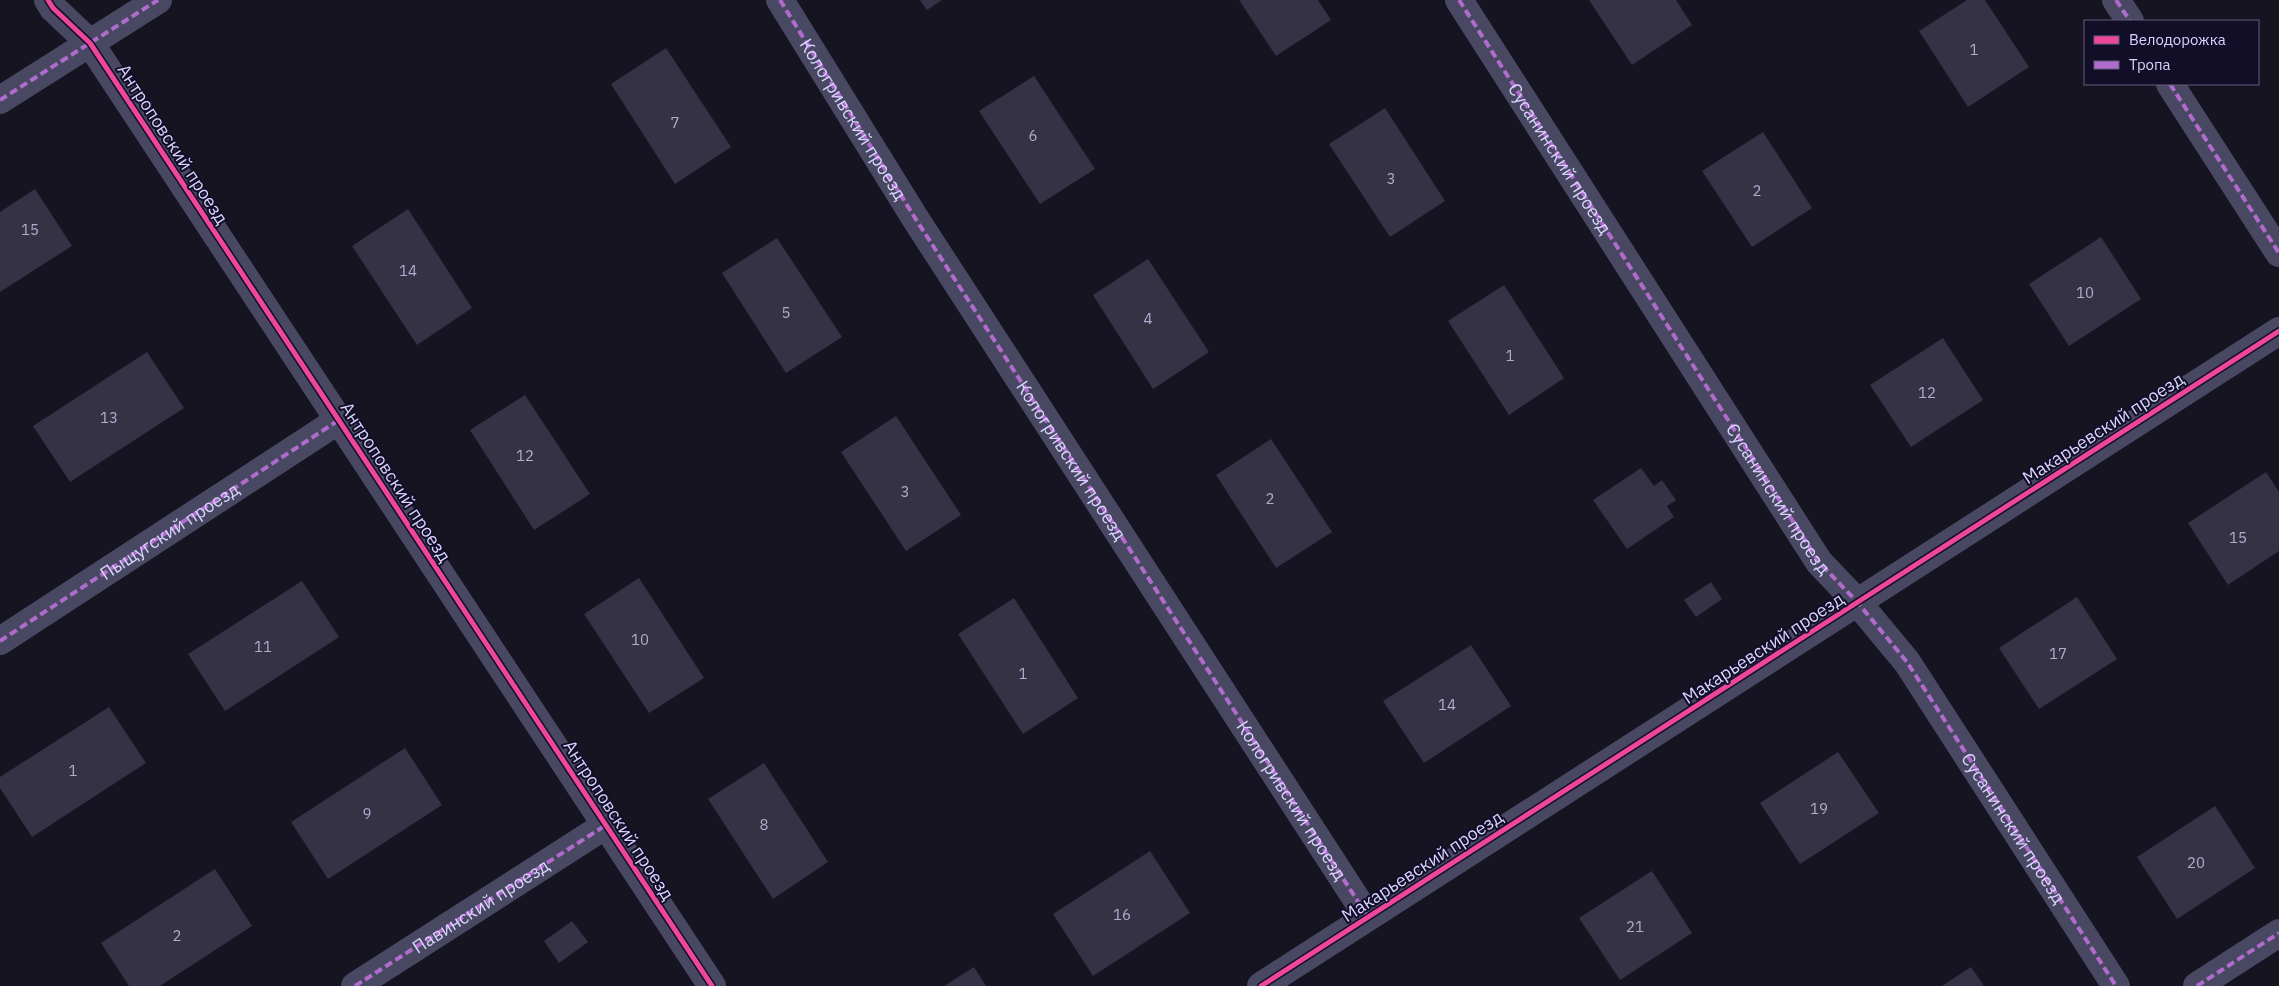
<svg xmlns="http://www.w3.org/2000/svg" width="2279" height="986" viewBox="0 0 2279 986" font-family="'IBM Plex Sans',sans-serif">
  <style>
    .building { fill: #343244 }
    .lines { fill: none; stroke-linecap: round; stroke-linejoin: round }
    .minor { stroke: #494862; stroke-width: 28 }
    .quiet { stroke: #b06ccc; stroke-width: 4; stroke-dasharray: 8 4; stroke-linecap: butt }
    .cycleway-casing { stroke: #120e27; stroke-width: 8 }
    .cycleway { stroke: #ed469a; stroke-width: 5 }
    .labels { text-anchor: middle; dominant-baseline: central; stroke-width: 4; stroke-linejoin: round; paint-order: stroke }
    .number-label { font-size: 15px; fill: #b0acd0 }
    .street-label { font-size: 18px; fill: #d9d4ff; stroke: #120e27 }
  </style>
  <rect width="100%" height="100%" fill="#161421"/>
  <path class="building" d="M920,0H942L927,10Z
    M1239,0H1318L1331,20L1276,56Z
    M1589,0H1676L1692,25L1632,65Z
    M1967,0H1985L2029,67L1968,107L1919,31Z
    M666,48L731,147L675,184L611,84Z
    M1034,76L1095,169L1040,204L979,111Z
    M1385,108L1445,201L1390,237L1329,144Z
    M1763,132L1812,208L1752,247L1702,171Z
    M35,189L72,246L0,292V212Z
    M408,209L472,308L417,345L352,246Z
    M2101,237L2141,299L2069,346L2029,284Z
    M777,238L842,337L786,373L722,273Z
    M1148,259L1209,352L1153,389L1093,295Z
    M1504,285L1564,378L1509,415L1448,321Z
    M1943,338L1983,400L1911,447L1870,385Z
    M147,352L184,408L70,482L33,426Z
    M525,395L590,494L534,530L470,430Z
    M896,416L961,515L906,551L841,452Z
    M1271,439L1332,532L1276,568L1216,475Z
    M1641,468L1654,486L1662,480L1676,500L1667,506L1674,517L1627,549L1593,500Z
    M2266,472L2279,492V551L2228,585L2188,523Z
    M639,578L704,678L649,713L584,614Z
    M302,581L339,637L225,711L188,654Z
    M1711,582L1722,599L1696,617L1684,600Z
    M2077,597L2117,659L2039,709L1999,648Z
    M1014,598L1078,698L1023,734L958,634Z
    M1471,645L1511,706L1424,763L1383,701Z
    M109,707L146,763L32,837L0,788V777Z
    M405,748L442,805L328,879L291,822Z
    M1838,752L1879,813L1800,864L1760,803Z
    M764,763L828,862L773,899L708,799Z
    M2215,806L2255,868L2177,919L2137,857Z
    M1150,851L1190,913L1093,976L1053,914Z
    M215,869L252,926L160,986H129L101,943Z
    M1652,871L1692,933L1620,980L1579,918Z
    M572,921L588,942L559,963L544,941Z
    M974,967L986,986H944Z
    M1971,967L1984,986H1942Z"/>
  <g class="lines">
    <g class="minor">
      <path d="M48,0L53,8L90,43L712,986"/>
      <path id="s1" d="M780,0L915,218L1368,917"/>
      <path d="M1459,0L1819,562L1858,603L1907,662L2116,986"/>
      <path d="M2116,0L2130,21"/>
      <path d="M2170,84L2279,253"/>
      <path d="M0,100L158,0"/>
      <path d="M0,641L339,420"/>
      <path d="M355,986L606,825"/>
      <path d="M1261,986L2279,331"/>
      <path d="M2197,986L2279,933"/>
    </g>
    <g class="quiet">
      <path d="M780,0L915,218L1368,917"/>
      <path id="s2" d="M1459,0L1819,562L1858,603L1907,662L2116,986"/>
      <path d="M2116,0L2130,21"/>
      <path d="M2170,84L2279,253"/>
      <path d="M0,100L158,0"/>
      <path id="s3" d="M0,641L339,420"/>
      <path id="s4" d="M355,986L606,825"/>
      <path d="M2197,986L2279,933"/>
    </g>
    <g class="cycleway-casing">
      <path id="cycleway" d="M48,0L53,8L90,43L712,986
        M1261,986L2279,331"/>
    </g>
    <use href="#cycleway" class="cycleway"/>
  </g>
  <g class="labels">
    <g class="number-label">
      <text x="1974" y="49">1</text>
      <text x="675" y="122">7</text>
      <text x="1033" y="135">6</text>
      <text x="1391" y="178">3</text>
      <text x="1757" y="190">2</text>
      <text x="30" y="229">15</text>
      <text x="408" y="270">14</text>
      <text x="2085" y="292">10</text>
      <text x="786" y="312">5</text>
      <text x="1148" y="318">4</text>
      <text x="1510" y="355">1</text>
      <text x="1927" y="392">12</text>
      <text x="109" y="417">13</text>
      <text x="525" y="455">12</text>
      <text x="905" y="491">3</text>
      <text x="1270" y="498">2</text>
      <text x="2238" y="537">15</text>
      <text x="640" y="639">10</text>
      <text x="263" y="646">11</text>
      <text x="2058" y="653">17</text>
      <text x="1023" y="673">1</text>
      <text x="1447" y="704">14</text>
      <text x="73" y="770">1</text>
      <text x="1819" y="808">19</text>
      <text x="367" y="813">9</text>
      <text x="764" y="824">8</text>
      <text x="2196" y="862">20</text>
      <text x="1122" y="914">16</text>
      <text x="1635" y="926">21</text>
      <text x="177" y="935">2</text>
    </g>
    <g class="street-label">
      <text stroke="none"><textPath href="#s1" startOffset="140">Кологривский проезд</textPath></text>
      <text transform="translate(173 144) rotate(57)">Антроповский проезд</text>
      <text stroke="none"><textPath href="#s2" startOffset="188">Сусанинский проезд</textPath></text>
      <text transform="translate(2103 428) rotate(-33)">Макарьевский проезд</text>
      <text stroke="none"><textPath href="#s1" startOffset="545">Кологривский проезд</textPath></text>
      <text transform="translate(396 482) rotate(57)">Антроповский проезд</text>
      <text stroke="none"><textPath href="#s2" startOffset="592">Сусанинский проезд</textPath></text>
      <text stroke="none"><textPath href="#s3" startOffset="202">Пыщугский проезд</textPath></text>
      <text transform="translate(1763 648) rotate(-33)">Макарьевский проезд</text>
      <text stroke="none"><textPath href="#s1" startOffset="950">Кологривский проезд</textPath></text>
      <text transform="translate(619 820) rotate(57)">Антроповский проезд</text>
      <text stroke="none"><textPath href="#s2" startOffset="998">Сусанинский проезд</textPath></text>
      <text transform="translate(1422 866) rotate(-33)">Макарьевский проезд</text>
      <text stroke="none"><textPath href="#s4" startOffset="149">Павинский проезд</textPath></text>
    </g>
  </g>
  <rect x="2084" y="20" width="175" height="65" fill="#120e27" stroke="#625d7d"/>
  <rect x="2094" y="36" width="25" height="8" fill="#ed469a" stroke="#625d7d"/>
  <text x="2129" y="45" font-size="15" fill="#d9d4ff">Велодорожка</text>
  <rect x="2094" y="61" width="25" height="8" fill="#b06ccc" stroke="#625d7d"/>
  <text x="2129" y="70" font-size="15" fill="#d9d4ff">Тропа</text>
</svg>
